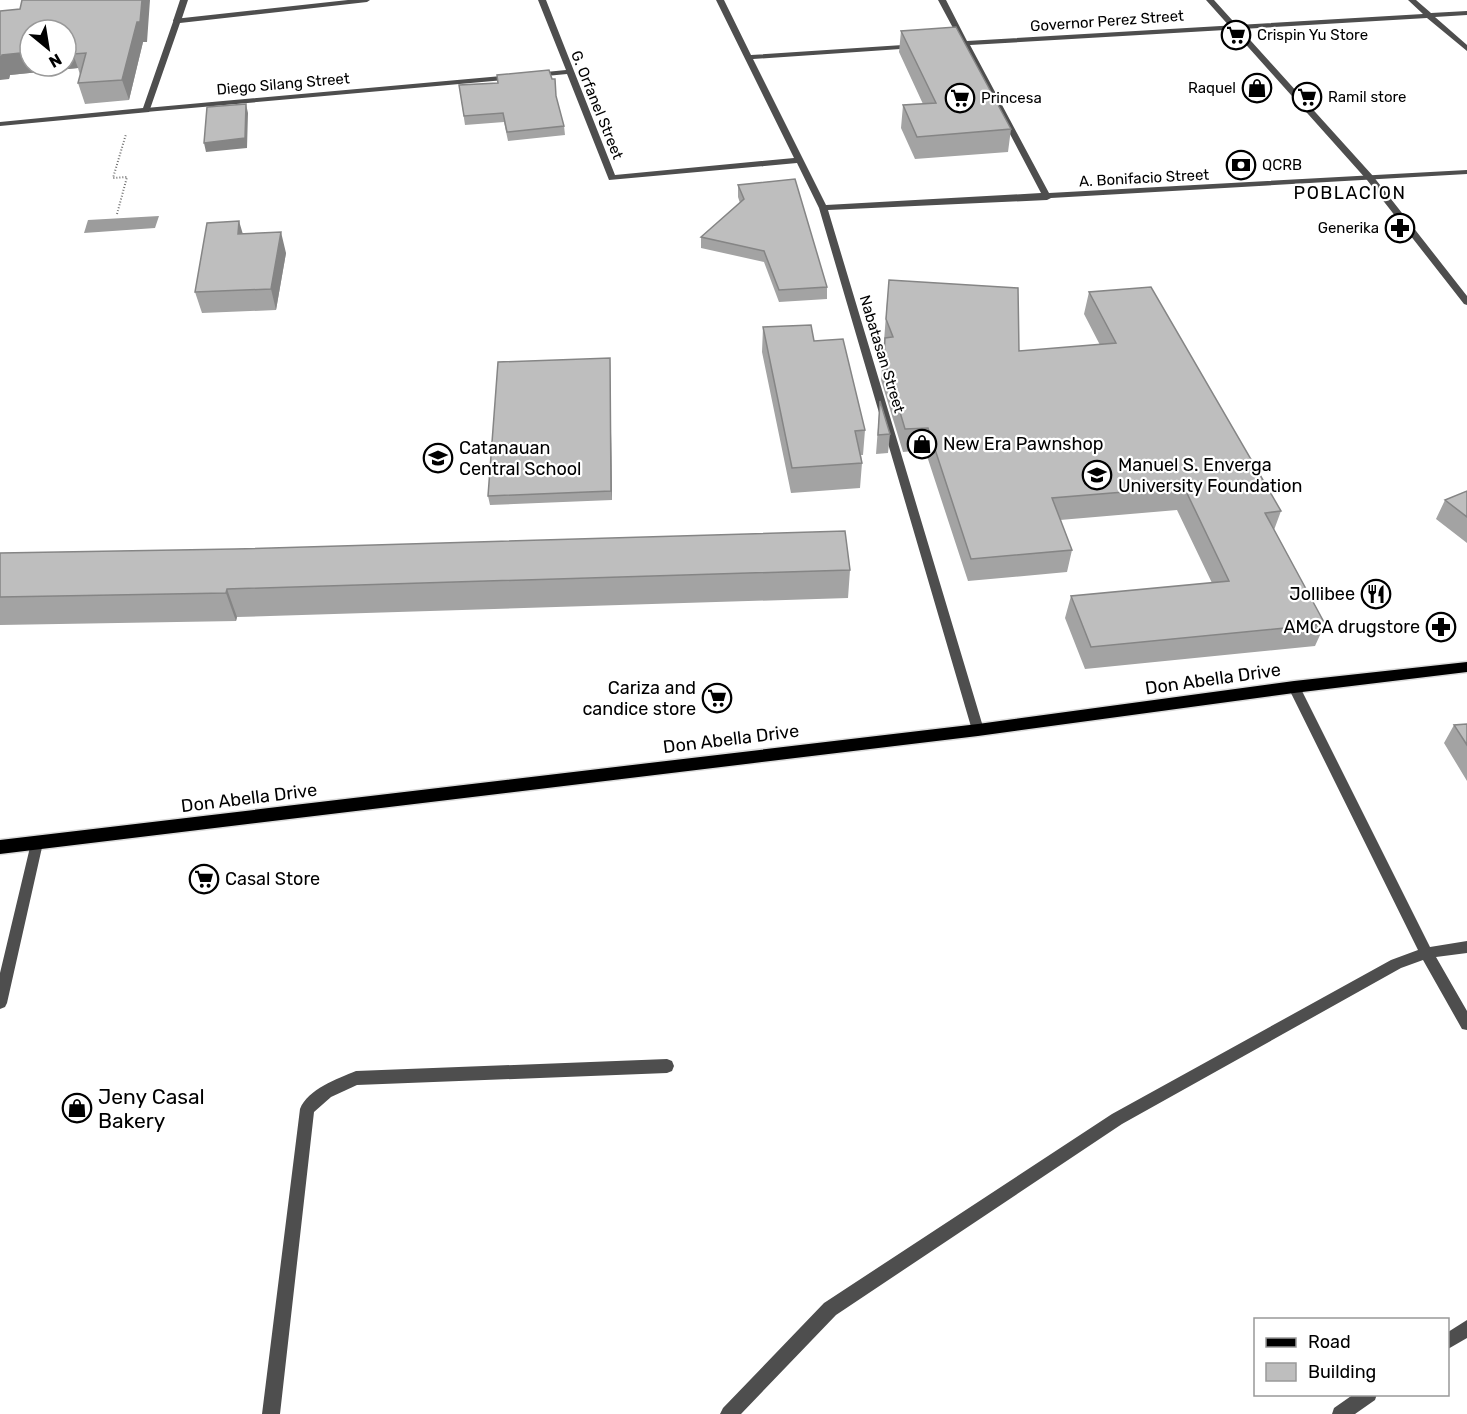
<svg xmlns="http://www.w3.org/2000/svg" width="1467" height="1414" viewBox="0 0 1467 1414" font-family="Rubik,sans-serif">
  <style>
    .water { fill: #9c9c9c }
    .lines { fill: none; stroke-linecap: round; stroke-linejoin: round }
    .primary-casing { stroke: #dbdbdb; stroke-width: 3 }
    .path { stroke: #707070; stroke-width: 2; stroke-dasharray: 1 2; stroke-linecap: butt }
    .minor { fill: #4e4e4e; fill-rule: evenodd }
    .tertiary { fill: #4e4e4e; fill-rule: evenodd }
    .primary { fill: #000; fill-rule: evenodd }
    .wall { fill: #a3a3a3 }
    .shaded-wall { fill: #858585 }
    .building { fill: #bebebe; stroke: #858585; stroke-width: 1.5 }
    .labels { text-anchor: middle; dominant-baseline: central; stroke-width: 4.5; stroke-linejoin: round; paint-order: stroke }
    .far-street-label { font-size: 15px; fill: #000; stroke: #fff }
    .far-poi-label { font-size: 15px; fill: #000; stroke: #fff; text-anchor: start }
    .far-quarter-label { font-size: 18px; letter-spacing: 1.5px; fill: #000; stroke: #fff }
    .poi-label { font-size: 18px; fill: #000; stroke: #fff; text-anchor: start }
    .street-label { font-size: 18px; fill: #000; stroke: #fff }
    .near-poi-label { font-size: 21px; fill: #000; stroke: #fff; text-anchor: start }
  </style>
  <rect width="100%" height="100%" fill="#fff"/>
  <path class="water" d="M159,216L155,228L84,233L88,220Z"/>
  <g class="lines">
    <g class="primary-casing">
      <path id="primary" d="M1467,662V672L1294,693L978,736L0,854V840L978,724L1294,681Z"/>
    </g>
    <path class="path" d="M117,214L127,177L113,178L126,134"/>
    <path class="minor" d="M180,0H188L181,21L177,23L173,21Z
      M538,0H546L615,175L794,158L716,0H724L751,55L918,44L919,46L915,48L753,59L826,205L1041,193L963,45L951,46L947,44L960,41L938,0H946L967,41L1423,14L1408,0H1416L1431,13L1467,11V15L1435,17L1467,45V51L1427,18L970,45L1049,193L1467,170V174L1051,198L1047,200L828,210L984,730L982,733H974L972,730L819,208L797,163L609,180L567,74L536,77L532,75L536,73L566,70Z
      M513,75L517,77L516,79L146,112L142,110L146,108Z
      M1294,683L1300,687L1430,947L1467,941V953L1436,957L1467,1011V1030L1462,1029L1423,960L1401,968L1122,1124L836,1315L741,1414H720L723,1408L824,1303L1112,1114L1391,960L1418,950L1288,687Z
      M37,838L42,839L43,843L7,1003L5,1007L0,1009V973L31,843L32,839Z
      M667,1059L672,1061L674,1066L672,1071L667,1073L357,1085L331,1097L314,1112L280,1414H262L300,1109C308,1089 337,1079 356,1071Z
      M1467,1320V1338L1448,1349V1332Z
      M1354,1394H1377L1375,1400L1355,1414H1332L1334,1408Z"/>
    <path class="tertiary" d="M348,0H370L367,2L180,23L149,112L0,126V122L143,108L174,19Z
      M1206,0H1214L1373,176L1467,296V305L1464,304L1367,180Z"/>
    <use href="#primary" class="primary"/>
  </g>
  <path class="wall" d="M0,11L147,42H143L129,100L85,104L78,83L80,75L78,68L10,75L9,79Z
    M901,31L1011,129L1008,152L915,159L901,128L903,105L923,104L899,52Z
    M459,85L556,96L564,126L565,135L508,141L504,122L465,125Z
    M738,185L827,287V299L779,302L764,262L701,248V237L740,203L738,197Z
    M243,234L286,253L276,310L202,313L195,292Z
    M1089,292L1281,511L1274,530L1325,624L1315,646L1085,669L1065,618L1071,596L1212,583L1177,510L1060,520L1072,550L1067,572L968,581L925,450L903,452L881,380L887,302L1019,351L1100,345L1084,314Z
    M763,327L814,341L865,430L863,455H861L862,463L860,488L791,493L762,352Z
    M610,358L612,500L490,505L488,496Z
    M880,401L890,434L888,453L876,454Z
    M1467,491V543L1436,519L1445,500Z
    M0,553L850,570L848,598L237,617L236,621L0,625Z
    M1467,724V781L1444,743L1454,725Z"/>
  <path class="shaded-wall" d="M142,0H150L147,42H143L129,100L122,80Z
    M66,48H74L73,54L78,68L10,75L9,79L0,80V58L2,55L30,52V66H66Z
    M246,104L248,113L247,148L206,152L204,143Z
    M239,221L245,241L238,234Z
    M281,232L286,253L276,310L271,289Z
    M610,358V367L612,500L611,491Z
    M227,589L237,617L236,621L226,593Z"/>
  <path class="building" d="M22,0H142L140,22H137L122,80L78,83L86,53L73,54L74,48H66V30H30V52L2,55L1,58H0V11L20,9Z
    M956,27L1011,129L917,137L903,105L936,103L901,31Z
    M549,70L552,79H555L556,96L564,126L507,132L503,113L464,116L459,85L498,83L497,75Z
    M246,104L245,138L204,143L207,107Z
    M795,179L827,287L779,290L764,251L701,237L744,199L738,185Z
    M239,221L238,234L281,232L271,289L195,292L207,223Z
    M889,280L1018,288L1019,351L1116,343L1089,292L1151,287L1281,511L1265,513L1325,624L1091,647L1071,596L1229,581L1184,487L1052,498L1072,550L971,559L928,428L905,429L884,358L885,338L893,337L886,319Z
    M811,325L814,341L843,339L865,430L855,431L862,463L792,468L763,327Z
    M610,358L611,491L488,496L498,362Z
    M880,401L890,434L878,435Z
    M1467,491V517L1445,500Z
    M845,531L850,570L227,589L226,593L0,597V553L235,549Z
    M1467,724V745L1454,725Z"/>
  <defs>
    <g id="supermarket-ring" transform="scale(1.5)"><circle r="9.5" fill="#fff" stroke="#000" stroke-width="1.5"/><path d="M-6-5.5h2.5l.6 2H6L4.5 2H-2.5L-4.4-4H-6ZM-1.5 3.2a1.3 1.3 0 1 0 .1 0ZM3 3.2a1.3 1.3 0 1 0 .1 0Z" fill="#000"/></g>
    <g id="shop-ring" transform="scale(1.5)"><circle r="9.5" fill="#fff" stroke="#000" stroke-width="1.5"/><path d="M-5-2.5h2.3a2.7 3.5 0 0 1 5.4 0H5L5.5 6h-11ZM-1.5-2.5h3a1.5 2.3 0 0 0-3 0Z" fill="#000"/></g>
    <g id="bank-ring" transform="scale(1.5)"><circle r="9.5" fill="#fff" stroke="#000" stroke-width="1.5"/><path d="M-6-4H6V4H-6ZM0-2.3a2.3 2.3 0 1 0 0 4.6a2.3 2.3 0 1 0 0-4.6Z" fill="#000"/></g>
    <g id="pharmacy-ring" transform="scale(1.5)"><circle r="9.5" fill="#fff" stroke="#000" stroke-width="1.5"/><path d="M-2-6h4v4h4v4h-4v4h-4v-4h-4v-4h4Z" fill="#000"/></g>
    <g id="school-ring" transform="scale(1.5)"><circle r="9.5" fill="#fff" stroke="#000" stroke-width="1.5"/><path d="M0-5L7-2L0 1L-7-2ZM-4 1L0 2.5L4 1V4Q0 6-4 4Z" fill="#000"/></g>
    <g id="university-ring" transform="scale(1.5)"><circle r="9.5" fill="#fff" stroke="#000" stroke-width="1.5"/><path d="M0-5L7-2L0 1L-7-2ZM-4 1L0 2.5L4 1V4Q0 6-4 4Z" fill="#000"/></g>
    <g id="restaurant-ring" transform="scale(1.5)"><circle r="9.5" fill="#fff" stroke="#000" stroke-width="1.5"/><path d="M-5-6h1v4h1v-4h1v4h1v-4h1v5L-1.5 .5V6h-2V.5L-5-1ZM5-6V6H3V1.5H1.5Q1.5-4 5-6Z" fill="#000"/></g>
  </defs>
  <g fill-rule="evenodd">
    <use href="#supermarket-ring" x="1236" y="35"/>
    <use href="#shop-ring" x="1257" y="88"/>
    <use href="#supermarket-ring" x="1307" y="97"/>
    <use href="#supermarket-ring" x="960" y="98"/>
    <use href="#bank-ring" x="1241" y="165"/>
    <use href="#pharmacy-ring" x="1400" y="228"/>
    <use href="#shop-ring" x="922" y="444"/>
    <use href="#school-ring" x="438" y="458"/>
    <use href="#university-ring" x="1097" y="475"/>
    <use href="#restaurant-ring" x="1376" y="594"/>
    <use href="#pharmacy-ring" x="1441" y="627"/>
    <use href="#supermarket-ring" x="717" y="698"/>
    <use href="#supermarket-ring" x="204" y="879"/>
    <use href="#shop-ring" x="77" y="1108"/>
  </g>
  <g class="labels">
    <g class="far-street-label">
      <text transform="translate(1107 21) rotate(-4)">Governor Perez Street</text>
      <text transform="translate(283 84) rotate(-5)">Diego Silang Street</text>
      <text transform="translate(597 105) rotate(68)">G. Orfanel Street</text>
      <text transform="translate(1144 178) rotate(-3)">A. Bonifacio Street</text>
      <text transform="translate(882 354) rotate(73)">Nabatasan Street</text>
    </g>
    <g class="far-poi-label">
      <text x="1257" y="35">Crispin Yu Store</text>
      <text x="1236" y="88" text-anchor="end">Raquel</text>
      <text x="1328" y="97">Ramil store</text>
      <text x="981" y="98">Princesa</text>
      <text x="1262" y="165">QCRB</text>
      <text x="1379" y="228" text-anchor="end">Generika</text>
    </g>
    <g class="far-quarter-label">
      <text x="1350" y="193">POBLACION</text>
    </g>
    <g class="poi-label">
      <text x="943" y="444">New Era Pawnshop</text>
      <text x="459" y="448">Catanauan<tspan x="459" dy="21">Central School</tspan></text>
      <text x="1118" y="465">Manuel S. Enverga<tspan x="1118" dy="21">University Foundation</tspan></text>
      <text x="1355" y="594" text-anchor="end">Jollibee</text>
      <text x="1420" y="627" text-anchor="end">AMCA drugstore</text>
      <text x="696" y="688" text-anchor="end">Cariza and<tspan x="696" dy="21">candice store</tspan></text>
      <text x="225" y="879">Casal Store</text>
    </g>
    <g class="street-label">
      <text transform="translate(1213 679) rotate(-8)">Don Abella Drive</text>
      <text transform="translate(731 739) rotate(-7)">Don Abella Drive</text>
      <text transform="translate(249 798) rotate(-7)">Don Abella Drive</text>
    </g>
    <g class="near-poi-label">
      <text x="98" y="1096">Jeny Casal<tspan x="98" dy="24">Bakery</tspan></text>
    </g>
  </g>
  <rect x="1254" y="1318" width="195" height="78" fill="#ffffff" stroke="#999999" stroke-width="1.5"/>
  <rect x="1266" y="1338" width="30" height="9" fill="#000000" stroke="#999999" stroke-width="1.5"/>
  <text x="1308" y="1348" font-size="18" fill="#000000">Road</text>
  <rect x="1266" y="1363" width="30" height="18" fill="#bebebe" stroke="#999999" stroke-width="1.5"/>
  <text x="1308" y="1378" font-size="18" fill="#000000">Building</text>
  <g transform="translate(48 48) rotate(150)"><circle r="28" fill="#ffffff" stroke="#999999" stroke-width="1.5"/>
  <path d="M0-4.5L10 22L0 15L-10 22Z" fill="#000000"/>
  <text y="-9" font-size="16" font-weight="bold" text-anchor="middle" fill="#000000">N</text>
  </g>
</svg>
